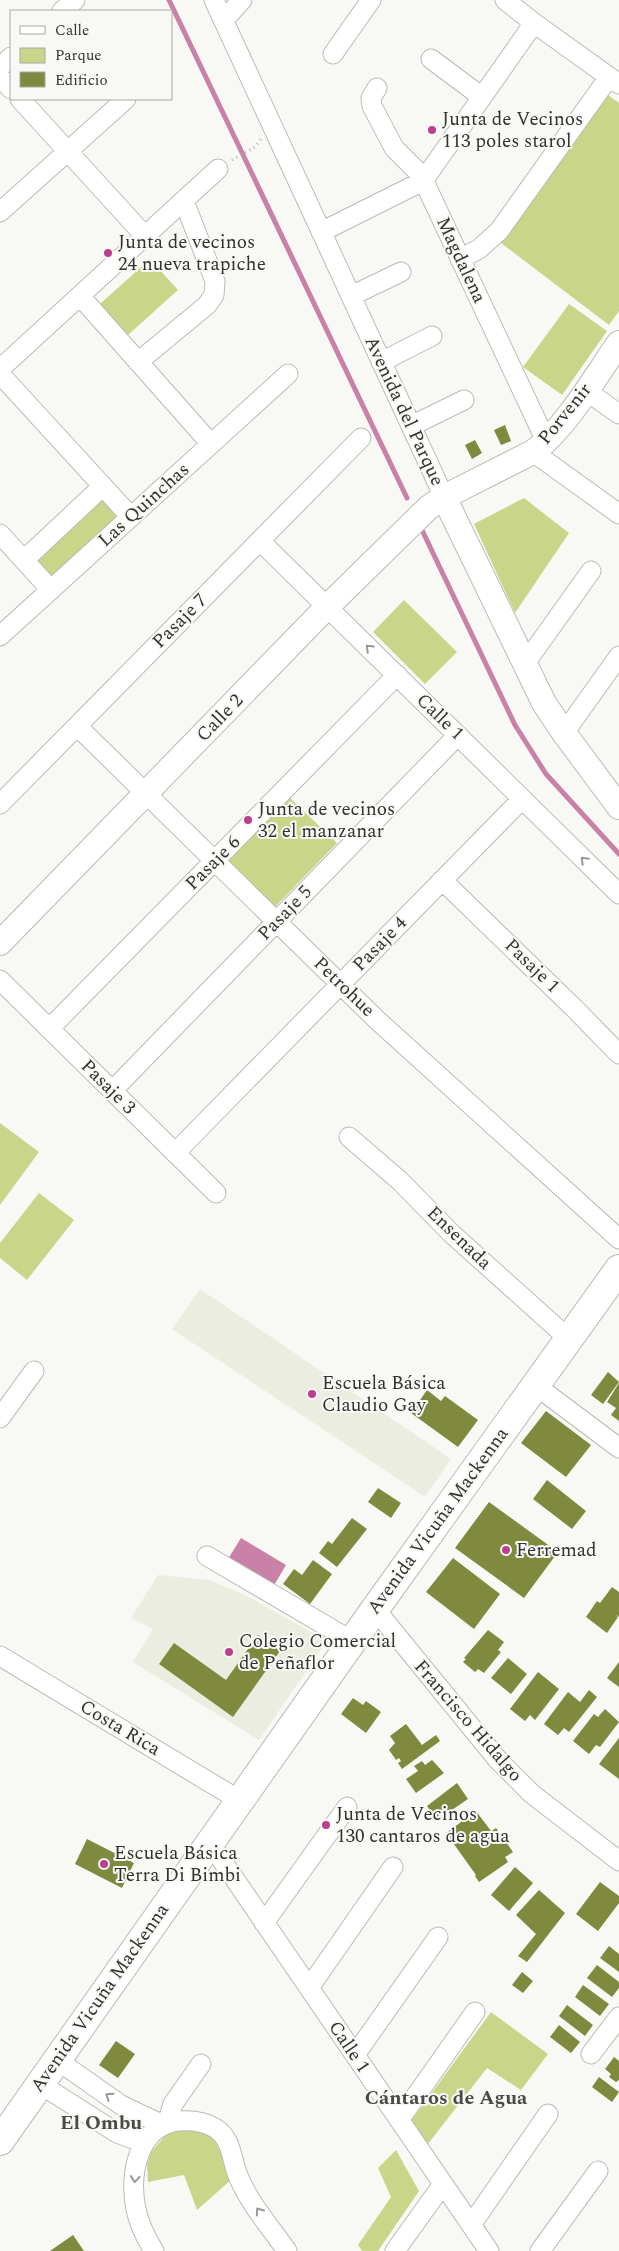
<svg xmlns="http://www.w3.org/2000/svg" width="619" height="2251" viewBox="0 0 619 2251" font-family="Spectral,serif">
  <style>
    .built { fill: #eaede0 }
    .green { fill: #c9d68a }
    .water { fill: #c981a8 }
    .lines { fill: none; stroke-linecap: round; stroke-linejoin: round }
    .stream { stroke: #c981a8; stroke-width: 5 }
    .building { fill: #7f8a3e }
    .minor-casing { stroke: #babbb6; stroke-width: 21 }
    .tertiary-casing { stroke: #babbb6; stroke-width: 26 }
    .primary-casing { stroke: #babbb6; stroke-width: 30 }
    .path { stroke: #b5b6b2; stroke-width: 3; stroke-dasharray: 1 4; stroke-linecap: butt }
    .minor { stroke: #fff; stroke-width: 19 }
    .tertiary { stroke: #fff; stroke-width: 24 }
    .primary { stroke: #fff; stroke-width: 28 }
    .oneway { stroke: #989898 }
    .poi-dot { fill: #bc3e8c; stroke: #f8f9f4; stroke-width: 2 }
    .labels { text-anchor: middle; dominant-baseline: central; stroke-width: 4; stroke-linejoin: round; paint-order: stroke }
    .poi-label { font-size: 19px; fill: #313230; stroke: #f8f9f4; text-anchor: start }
    .street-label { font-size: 19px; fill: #313230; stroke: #f8f9f4 }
    .neighbourhood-label { font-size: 20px; font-weight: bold; fill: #4a4b47; stroke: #f8f9f4 }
  </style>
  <rect width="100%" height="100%" fill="#f8f9f4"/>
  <path class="built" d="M200,1289L451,1459L425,1497L172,1329Z
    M158,1575L209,1580L245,1595L327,1641L259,1740L133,1662L153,1629L131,1618Z"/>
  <path class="green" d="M605,93L619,103V311L609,325L497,240Z
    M150,259L178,290L128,335L100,304Z
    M569,304L607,331L562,395L523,367Z
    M101,495L123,517L51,582L30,559Z
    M524,498L569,533L515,613L474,524Z
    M404,600L457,652L425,684L373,632Z
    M287,795L337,843L275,907L226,859Z
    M0,1123L39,1152L0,1205Z
    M39,1193L74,1220L27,1280L0,1258V1243Z
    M491,2012L548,2054L521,2090L487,2068L424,2149L409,2124Z
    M203,2128L221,2146L232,2179L197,2210L184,2175L148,2182L147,2165L151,2152L165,2136L175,2130Z
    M396,2150L419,2191L378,2251H362L358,2245L391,2197L378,2168Z"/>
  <path class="water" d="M241,1538L286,1565L273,1587L228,1559Z"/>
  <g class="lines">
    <path class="stream" d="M169,0L407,498
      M422,530L515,725L546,774L619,854"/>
  </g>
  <path class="building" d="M505,425L511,441L501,445L494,430Z
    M475,440L482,453L472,459L465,445Z
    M608,1372L619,1382L603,1404L591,1395Z
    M619,1383V1421L611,1415L616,1408L607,1402Z
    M427,1390L441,1401L445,1396L478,1420L458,1447L411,1413Z
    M546,1411L591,1445L566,1477L521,1443Z
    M547,1480L586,1511L572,1529L533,1499Z
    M378,1488L401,1503L391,1518L368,1502Z
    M489,1502L558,1552L524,1598L455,1548Z
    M352,1518L367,1529L337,1567L319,1553L328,1541L332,1544Z
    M453,1558L500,1594L474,1629L426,1592Z
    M313,1560L332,1574L310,1604L283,1584L294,1569L302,1575Z
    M612,1587L619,1592V1617L615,1614L618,1617L607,1633L586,1617L597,1601L600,1603Z
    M488,1630L504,1642L498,1650L501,1652L484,1673L478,1669L475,1672L463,1662L466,1659L464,1658Z
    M258,1635L280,1651L233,1717L159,1664L174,1643L226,1680Z
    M508,1658L527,1674L511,1694L491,1678Z
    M619,1662V1687L607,1678Z
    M538,1672L559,1689L535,1720L530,1715L525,1721L510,1709Z
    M589,1690L597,1697L569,1732L564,1728L558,1735L544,1724L568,1692L580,1702Z
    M353,1698L363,1705L366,1701L381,1712L366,1733L341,1714Z
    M605,1709L619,1722L600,1747L596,1745L589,1754L573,1741L594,1714L598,1717Z
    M406,1724L422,1745L436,1735L440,1741L402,1769L398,1763L401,1761L399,1758L396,1760L389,1750L395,1743L390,1736Z
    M619,1738V1779L599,1764Z
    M432,1760L444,1773L416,1793L406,1779L418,1771L414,1766L422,1761L425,1765Z
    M457,1783L468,1799L446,1814L444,1812L435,1818L427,1806Z
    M476,1811L491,1831L465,1850L496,1828L513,1852L505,1857L508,1862L479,1882L475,1876L476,1875L446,1833Z
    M87,1839L134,1863L122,1888L75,1864Z
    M515,1867L533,1883L509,1911L491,1895Z
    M600,1882L619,1896V1903L598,1931L576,1914Z
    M539,1890L565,1913L527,1962L518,1956L536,1934L516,1915Z
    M609,1946L619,1954V1972L600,1958Z
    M597,1965L619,1982V1988L612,1997L587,1978Z
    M522,1972L533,1981L523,1993L512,1985Z
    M583,1985L609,2004L600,2016L575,1997Z
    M567,2005L593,2025L585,2036L559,2016Z
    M559,2025L580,2042L571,2053L550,2037Z
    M116,2041L135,2054L118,2078L99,2065Z
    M614,2057L619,2061V2080L616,2082L609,2077L611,2074L605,2069Z
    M599,2077L619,2092L612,2102L592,2087Z
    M73,2235L84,2251H50Z"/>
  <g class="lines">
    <g class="minor-casing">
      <path id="minor" d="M214,0L444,497
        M505,0L534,23L619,84
        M62,11L75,0
        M224,20L242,0
        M333,54L371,0
        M431,59L482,97
        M0,67L11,57
        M0,77L11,89
        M377,88L371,98L372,106L394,148L421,175L546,441
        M20,99L145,236
        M0,212L126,99
        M321,232L423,181L534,23
        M460,259L479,249L499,231L609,77
        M80,296L211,444
        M351,296L401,272
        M138,362L207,305L214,295L215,281L184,201
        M381,362L432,336
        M0,369L218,169
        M0,374L131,517
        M585,390L619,414
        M411,426L464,400
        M533,452L619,514
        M0,534L51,590
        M260,541L619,894
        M24,560L103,486
        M0,636L288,374
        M524,665L591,571
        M77,726L377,1020L619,1239
        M564,733L619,656
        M0,804L361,438
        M442,880L574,1008L619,1054
        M0,980L216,1193
        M49,1029L397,675
        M112,1091L458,735
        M349,1137L400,1181L452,1234L569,1339
        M175,1153L522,799
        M535,1385L619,1448
        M0,1418L34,1371
        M207,1556L352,1641
        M375,1609L498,1760L532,1794L619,1861
        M0,1656L239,1800
        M210,1843L489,2251
        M264,1923L347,1807
        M309,1988L393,1867
        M591,2054L619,2017
        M355,2055L438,1937
        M57,2060L121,2105L163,2125
        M40,2084L117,2133L144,2143
        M399,2120L475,2012
        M167,2123L173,2104L201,2064
        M471,2225L548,2114
        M154,2251C146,2238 139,2225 136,2209C129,2176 137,2126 178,2121C191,2120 204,2121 215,2128C233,2139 231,2161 239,2178C250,2204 271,2228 287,2251
        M395,2251L443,2184
        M540,2251L598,2171"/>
    </g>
    <g class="tertiary-casing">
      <path id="tertiary" d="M444,497L544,703L564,733L619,807
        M0,943L327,607L428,508L444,497L533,452C566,428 595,377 619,343"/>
    </g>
    <g class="primary-casing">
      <path id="primary" d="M0,2141L375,1609L619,1269"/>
    </g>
    <path class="path" d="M232,160L255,147L261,139"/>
    <use href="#minor" class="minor"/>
    <use href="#tertiary" class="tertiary"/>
    <use href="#primary" class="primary"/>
  </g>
  <defs><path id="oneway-chevron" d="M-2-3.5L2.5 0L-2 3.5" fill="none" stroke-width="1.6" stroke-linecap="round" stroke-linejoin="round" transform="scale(1.25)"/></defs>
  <g class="oneway">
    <use href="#oneway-chevron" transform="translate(369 648) rotate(-136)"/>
    <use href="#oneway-chevron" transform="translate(584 860) rotate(-135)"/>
    <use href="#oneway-chevron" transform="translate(109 2096) rotate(-145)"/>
    <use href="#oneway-chevron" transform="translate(135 2179) rotate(95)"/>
    <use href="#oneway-chevron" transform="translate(259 2211) rotate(-125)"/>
  </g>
  <g class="poi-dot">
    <circle cx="432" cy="130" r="5"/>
    <circle cx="108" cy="253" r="5"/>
    <circle cx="248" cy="820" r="5"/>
    <circle cx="312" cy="1394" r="5"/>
    <circle cx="506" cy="1550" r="5"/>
    <circle cx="229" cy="1652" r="5"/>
    <circle cx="326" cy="1825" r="5"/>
    <circle cx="104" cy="1864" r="5"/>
  </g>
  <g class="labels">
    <g class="poi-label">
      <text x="442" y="119">Junta de Vecinos<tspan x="442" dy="22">113 poles starol</tspan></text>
      <text x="118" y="242">Junta de vecinos<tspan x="118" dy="22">24 nueva trapiche</tspan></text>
      <text x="258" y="809">Junta de vecinos<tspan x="258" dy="22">32 el manzanar</tspan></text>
      <text x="322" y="1383">Escuela Básica<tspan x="322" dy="22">Claudio Gay</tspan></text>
      <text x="516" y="1550">Ferremad</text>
      <text x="239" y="1641">Colegio Comercial<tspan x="239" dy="22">de Peñaflor</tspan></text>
      <text x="336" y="1814">Junta de Vecinos<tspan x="336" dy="22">130 cantaros de agua</tspan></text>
      <text x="114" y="1853">Escuela Básica<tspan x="114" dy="22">Terra Di Bimbi</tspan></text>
    </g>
    <g class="street-label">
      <text transform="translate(461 260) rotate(65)">Magdalena</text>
      <text transform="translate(404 411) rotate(65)">Avenida del Parque</text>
      <text transform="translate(565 414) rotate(-51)">Porvenir</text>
      <text transform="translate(144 505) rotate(-42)">Las Quinchas</text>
      <text transform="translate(180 621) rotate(-45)">Pasaje 7</text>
      <text transform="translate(440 717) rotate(44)">Calle 1</text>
      <text transform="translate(220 718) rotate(-46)">Calle 2</text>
      <text transform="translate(213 863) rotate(-45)">Pasaje 6</text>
      <text transform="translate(285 913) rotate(-46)">Pasaje 5</text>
      <text transform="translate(380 944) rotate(-46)">Pasaje 4</text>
      <text transform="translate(532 966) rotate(44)">Pasaje 1</text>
      <text transform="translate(344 987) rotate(44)">Petrohue</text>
      <text transform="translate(108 1087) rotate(45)">Pasaje 3</text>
      <text transform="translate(459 1238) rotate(44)">Ensenada</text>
      <text transform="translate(438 1521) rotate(-54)">Avenida Vicuña Mackenna</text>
      <text transform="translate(468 1721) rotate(49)">Francisco Hidalgo</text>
      <text transform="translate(120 1728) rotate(31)">Costa Rica</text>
      <text transform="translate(100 1998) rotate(-55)">Avenida Vicuña Mackenna</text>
      <text transform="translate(349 2047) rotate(56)">Calle 1</text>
    </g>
    <g class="neighbourhood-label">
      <text x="446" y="2098">Cántaros de Agua</text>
      <text x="101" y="2123">El Ombu</text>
    </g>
  </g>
  <rect x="10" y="10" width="162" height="90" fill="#f8f9f4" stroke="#a8a9a6"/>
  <rect x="20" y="26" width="25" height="8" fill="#ffffff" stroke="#a8a9a6"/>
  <text x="55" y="35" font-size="15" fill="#313230">Calle</text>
  <rect x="20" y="48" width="25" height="15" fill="#c9d68a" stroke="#a8a9a6"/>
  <text x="55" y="60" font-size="15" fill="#313230">Parque</text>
  <rect x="20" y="72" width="25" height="15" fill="#7f8a3e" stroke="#a8a9a6"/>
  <text x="55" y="85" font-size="15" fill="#313230">Edificio</text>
</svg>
